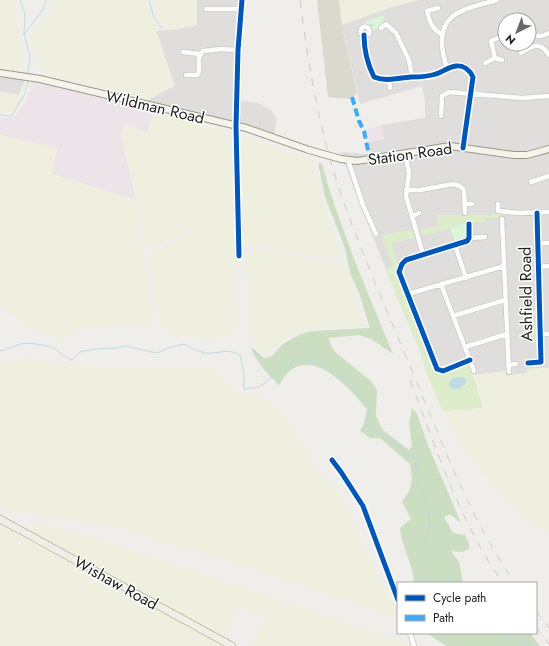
<svg xmlns="http://www.w3.org/2000/svg" width="549" height="646" viewBox="0 0 549 646" font-family="Jost,sans-serif">
  <style>
    .residential { fill: #dfdedc; fill-rule: evenodd }
    .industrial { fill: #ede4e9 }
    .construction { fill: #d9d9cd }
    .farmland { fill: #efefdf }
    .grass { fill: #ddeccb }
    .forest { fill: #cbdec1 }
    .park { fill: #daf5da }
    .water { fill: #bfdbe3 }
    .lines { fill: none; stroke-linecap: round; stroke-linejoin: round }
    .stream { stroke: #bfdbe3; stroke-width: 1 }
    .minor-casing { stroke: #c9c8c7; stroke-width: 6 }
    .secondary-casing { stroke: #999a82; stroke-width: 8 }
    .primary-casing { stroke: #a79c86; stroke-width: 8 }
    .minor { stroke: #fdfcfc; stroke-width: 4.5 }
    .secondary { stroke: #f4f4ed; stroke-width: 6 }
    .primary { stroke: #f3ede7; stroke-width: 7 }
    .rail { stroke: #ccc; stroke-width: 1; stroke-dasharray: 8 8; stroke-linecap: butt }
    .secondary-bridge-casing { stroke: #999a82; stroke-width: 8; stroke-linecap: butt }
    .secondary-bridge { stroke: #f4f4ed; stroke-width: 6 }
    .quiet { stroke: #3fa9f5; stroke-width: 4; stroke-dasharray: 8 4; stroke-linecap: butt }
    .cycleway-casing { stroke: #fff; stroke-width: 8 }
    .cycleway { stroke: #0057b8; stroke-width: 5 }
    .labels { text-anchor: middle; dominant-baseline: central; stroke-width: 3; stroke-linejoin: round; paint-order: stroke }
    .street-label { font-size: 16px; fill: #222; stroke: #fff }
  </style>
  <rect width="100%" height="100%" fill="#f0eeeb"/>
  <path class="residential" d="M197,0H243L241,101L258,103L271,110L277,119L274,136L148,102V100L174,86L156,31L171,30L197,25Z
    M418,0H549V368L527,369V373L506,376V371L443,411L429,379L419,349L386,270L340,152L371,154L369,142L384,139L381,125L425,118V101L422,86L360,104L342,25L389,8ZM505,20H529V44H505Z
    M0,77L25,80L19,95L0,92Z"/>
  <path class="industrial" d="M33,80L153,112L147,132L124,125L121,135L136,200L52,174L57,148L0,135V119L14,117L25,103Z
    M381,125L384,140L369,142L366,129Z"/>
  <path class="construction" d="M317,0H339L344,36L357,93L350,99L328,97Z"/>
  <path class="farmland" d="M0,0H12L18,24L24,73L0,70Z
    M49,0H146L175,86L148,100L74,81L41,71L30,37L43,22L52,4Z
    M153,0H197V25L170,30L159,18Z
    M339,0H418L389,8L342,25Z
    M25,80H27L23,97L17,105L14,112L6,114L0,113V92L19,95Z
    M153,112L228,131L231,224L238,319L236,328L224,338L208,339L171,334L160,324L148,255L191,234L189,230L156,247L148,249L121,135L124,124L147,132Z
    M0,135L57,148L52,174L134,199L154,325L142,326L121,323L86,329L59,339L25,326L6,308L0,305Z
    M242,136L312,160L331,229L343,259L249,246L243,240Z
    M254,249L343,264L365,326L302,330L289,336L274,347L268,354L260,352L255,346L251,332L245,258Z
    M31,357L51,364L108,367L213,368L239,395H255L279,408L317,468L339,494L377,573L398,612V619L362,606L252,569L118,528L9,510L0,505V363Z
    M549,368V532L534,524L514,507L483,472L461,446L443,411L483,408L473,375L506,371L507,376L527,373V369Z
    M0,523L228,646H0Z
    M32,523L85,534L411,645V646H251L265,618L238,607L224,637L29,531Z"/>
  <path class="grass" d="M492,213H500L499,218H486L485,222L465,223L434,233L421,236L420,229L437,227L438,215H492Z
    M412,230V232H414L415,238L392,243L397,262L399,264L398,271L435,369L437,372L441,373L466,363L470,366L483,408L443,411L429,379L419,349L386,270L393,266L382,235Z
    M524,309L537,310V314L524,316Z
    M538,328V341H532L531,329Z"/>
  <path class="forest" d="M318,163L322,164C340,229 367,291 393,354L371,339L359,335L328,338L334,351L371,381L377,390L376,416L383,430L409,450L412,446L409,424L412,408L417,414L428,445L461,523L450,514L444,517L453,533L465,535L469,543V549L463,552L451,551L459,562L463,583H414C413,564 402,547 400,528L411,519L402,502C413,487 413,482 410,464L380,438H370L360,431L364,423L367,409C352,391 322,356 296,367C288,370 283,379 279,385C268,374 256,363 251,347L264,358L272,356L283,344L299,335L312,331L370,328L359,293L350,273L345,248L325,197Z
    M427,633H530L540,646H446Z"/>
  <path class="park" d="M384,15C384,23 379,29 372,31L371,28L374,25L372,23L369,25L362,23Z
    M465,223L466,239L455,241L450,228Z"/>
  <path class="water" d="M457,377H462L466,379V384C461,388 458,391 451,388L449,384L450,380Z"/>
  <g class="lines">
    <path class="stream" d="M20,0L25,14L24,35L30,55L28,75
      M149,0L154,18L162,28
      M24,35L43,9L46,0
      M0,115L10,116C15,113 15,110 18,105C24,96 26,93 28,81
      M0,351C8,349 14,346 21,344C28,342 46,345 53,348C61,352 62,357 72,360L80,352L94,349L116,348L125,346L157,353L168,348L184,344C190,348 198,351 205,353C218,355 226,347 240,355L244,375V389L259,387L296,360L323,364L353,386L369,407L367,423L369,429L390,438L417,462L415,477L427,502L430,522L425,540L429,556L448,575L450,583
      M497,633L531,645"/>
    <g class="minor-casing">
      <path id="minor" d="M438,8L427,11C430,23 432,29 443,35
        M206,9H241
        M360.5 31a4.5 4.5 0 1 1 9 0a4.5 4.5 0 1 1-9 0Z
        M381,28L386,24L396,33L409,60L412,77
        M364,35C364,51 367,63 374,77C386,82 399,78 411,77C420,77 427,77 436,74C443,72 448,67 456,66C464,65 470,71 473,77L463,148
        M529,36H541L549,33
        M183,52L200,54
        M521,53C533,46 539,40 549,55
        M495,58L491,41L505,35
        M485,63L495,58L502,60
        M447,69C445,61 442,52 442,44C440,10 473,7 497,0
        M186,75H197L199,73V57L203,51L221,49L238,50
        M389,80L390,88
        M441,116L442,96L449,92L522,98L549,96
        M405,154L409,173L406,196L423,254
        M348,160L363,205L376,234
        M531,182L549,176
        M406,190H420L453,184L460,186L464,190L465,213
        M465,204H472
        M498,204V211L520,213L549,212
        M413,216L419,213
        M502,219L509,372
        M469,224V238L467,241L406,260L402,264L399,272L437,369L443,371L470,360
        M469,238L485,237
        M537,243H549
        M455,245L466,278
        M239,256L236,126L238,50L242,0
        M538,267L549,266
        M441,284L474,371
        M408,294L504,266
        M453,316L505,300
        M541,334H549
        M465,347L507,334
        M528,363L541,362L537,213
        M509,365L516,364
        M332,460L341,472L363,506L398,600
        M410,633L414,646"/>
    </g>
    <g class="secondary-casing">
      <path id="secondary" d="M0,73L40,79L246,128L309,150
        M341,159L357,161L450,146L514,155H527L549,149"/>
    </g>
    <g class="primary-casing">
      <path id="primary" d="M0,519L232,646"/>
    </g>
    <use href="#minor" class="minor"/>
    <use href="#secondary" class="secondary"/>
    <use href="#primary" class="primary"/>
    <path class="rail" d="M300,0C308,64 319,129 340,191C362,256 391,319 417,383C446,452 472,522 515,583
      M410,380C431,434 449,490 477,541C484,556 494,569 503,583
      M536,611L549,628
      M536,627L549,644"/>
    <g class="secondary-bridge-casing">
      <path id="secondary-bridge" d="M309,150L341,159"/>
    </g>
    <use href="#secondary-bridge" class="secondary-bridge"/>
    <path class="quiet" d="M352,97L359,121L364,131L370,160"/>
    <g class="cycleway-casing">
      <path id="cycleway" d="M364,35C364,51 367,63 374,77C386,82 399,78 411,77C420,77 427,77 436,74C443,72 448,67 456,66C464,65 470,71 473,77L463,148
        M469,224V238L467,241L406,260L402,264L399,272L437,369L443,371L470,360
        M239,256L236,126L238,50L242,0
        M528,363L541,362L537,213
        M332,460L341,472L363,506L398,600"/>
    </g>
    <use href="#cycleway" class="cycleway"/>
  </g>
  <g class="labels">
    <g class="street-label">
      <text transform="translate(155 107) rotate(13)">Wildman Road</text>
      <text transform="translate(410 154) rotate(-8)">Station Road</text>
      <text transform="translate(526 294) rotate(-91)">Ashfield Road</text>
      <text transform="translate(116 583) rotate(29)">Wishaw Road</text>
    </g>
  </g>
  <rect x="397" y="582" width="140" height="52" fill="#ffffff" stroke="#a7a7a7"/>
  <rect x="405" y="595" width="20" height="6" fill="#0057b8" stroke="#a7a7a7"/>
  <text x="433" y="602" font-size="12" fill="#222222">Cycle path</text>
  <rect x="405" y="615" width="20" height="6" fill="#3fa9f5" stroke="#a7a7a7"/>
  <text x="433" y="622" font-size="12" fill="#222222">Path</text>
  <g transform="translate(517 32) rotate(222)"><circle r="19" fill="#ffffff" stroke="#a7a7a7"/>
  <path d="M0-3L7 15L0 10L-7 15Z" fill="#6a6968"/>
  <text y="-6" font-size="11" font-weight="bold" text-anchor="middle" fill="#222222">N</text>
  </g>
</svg>
